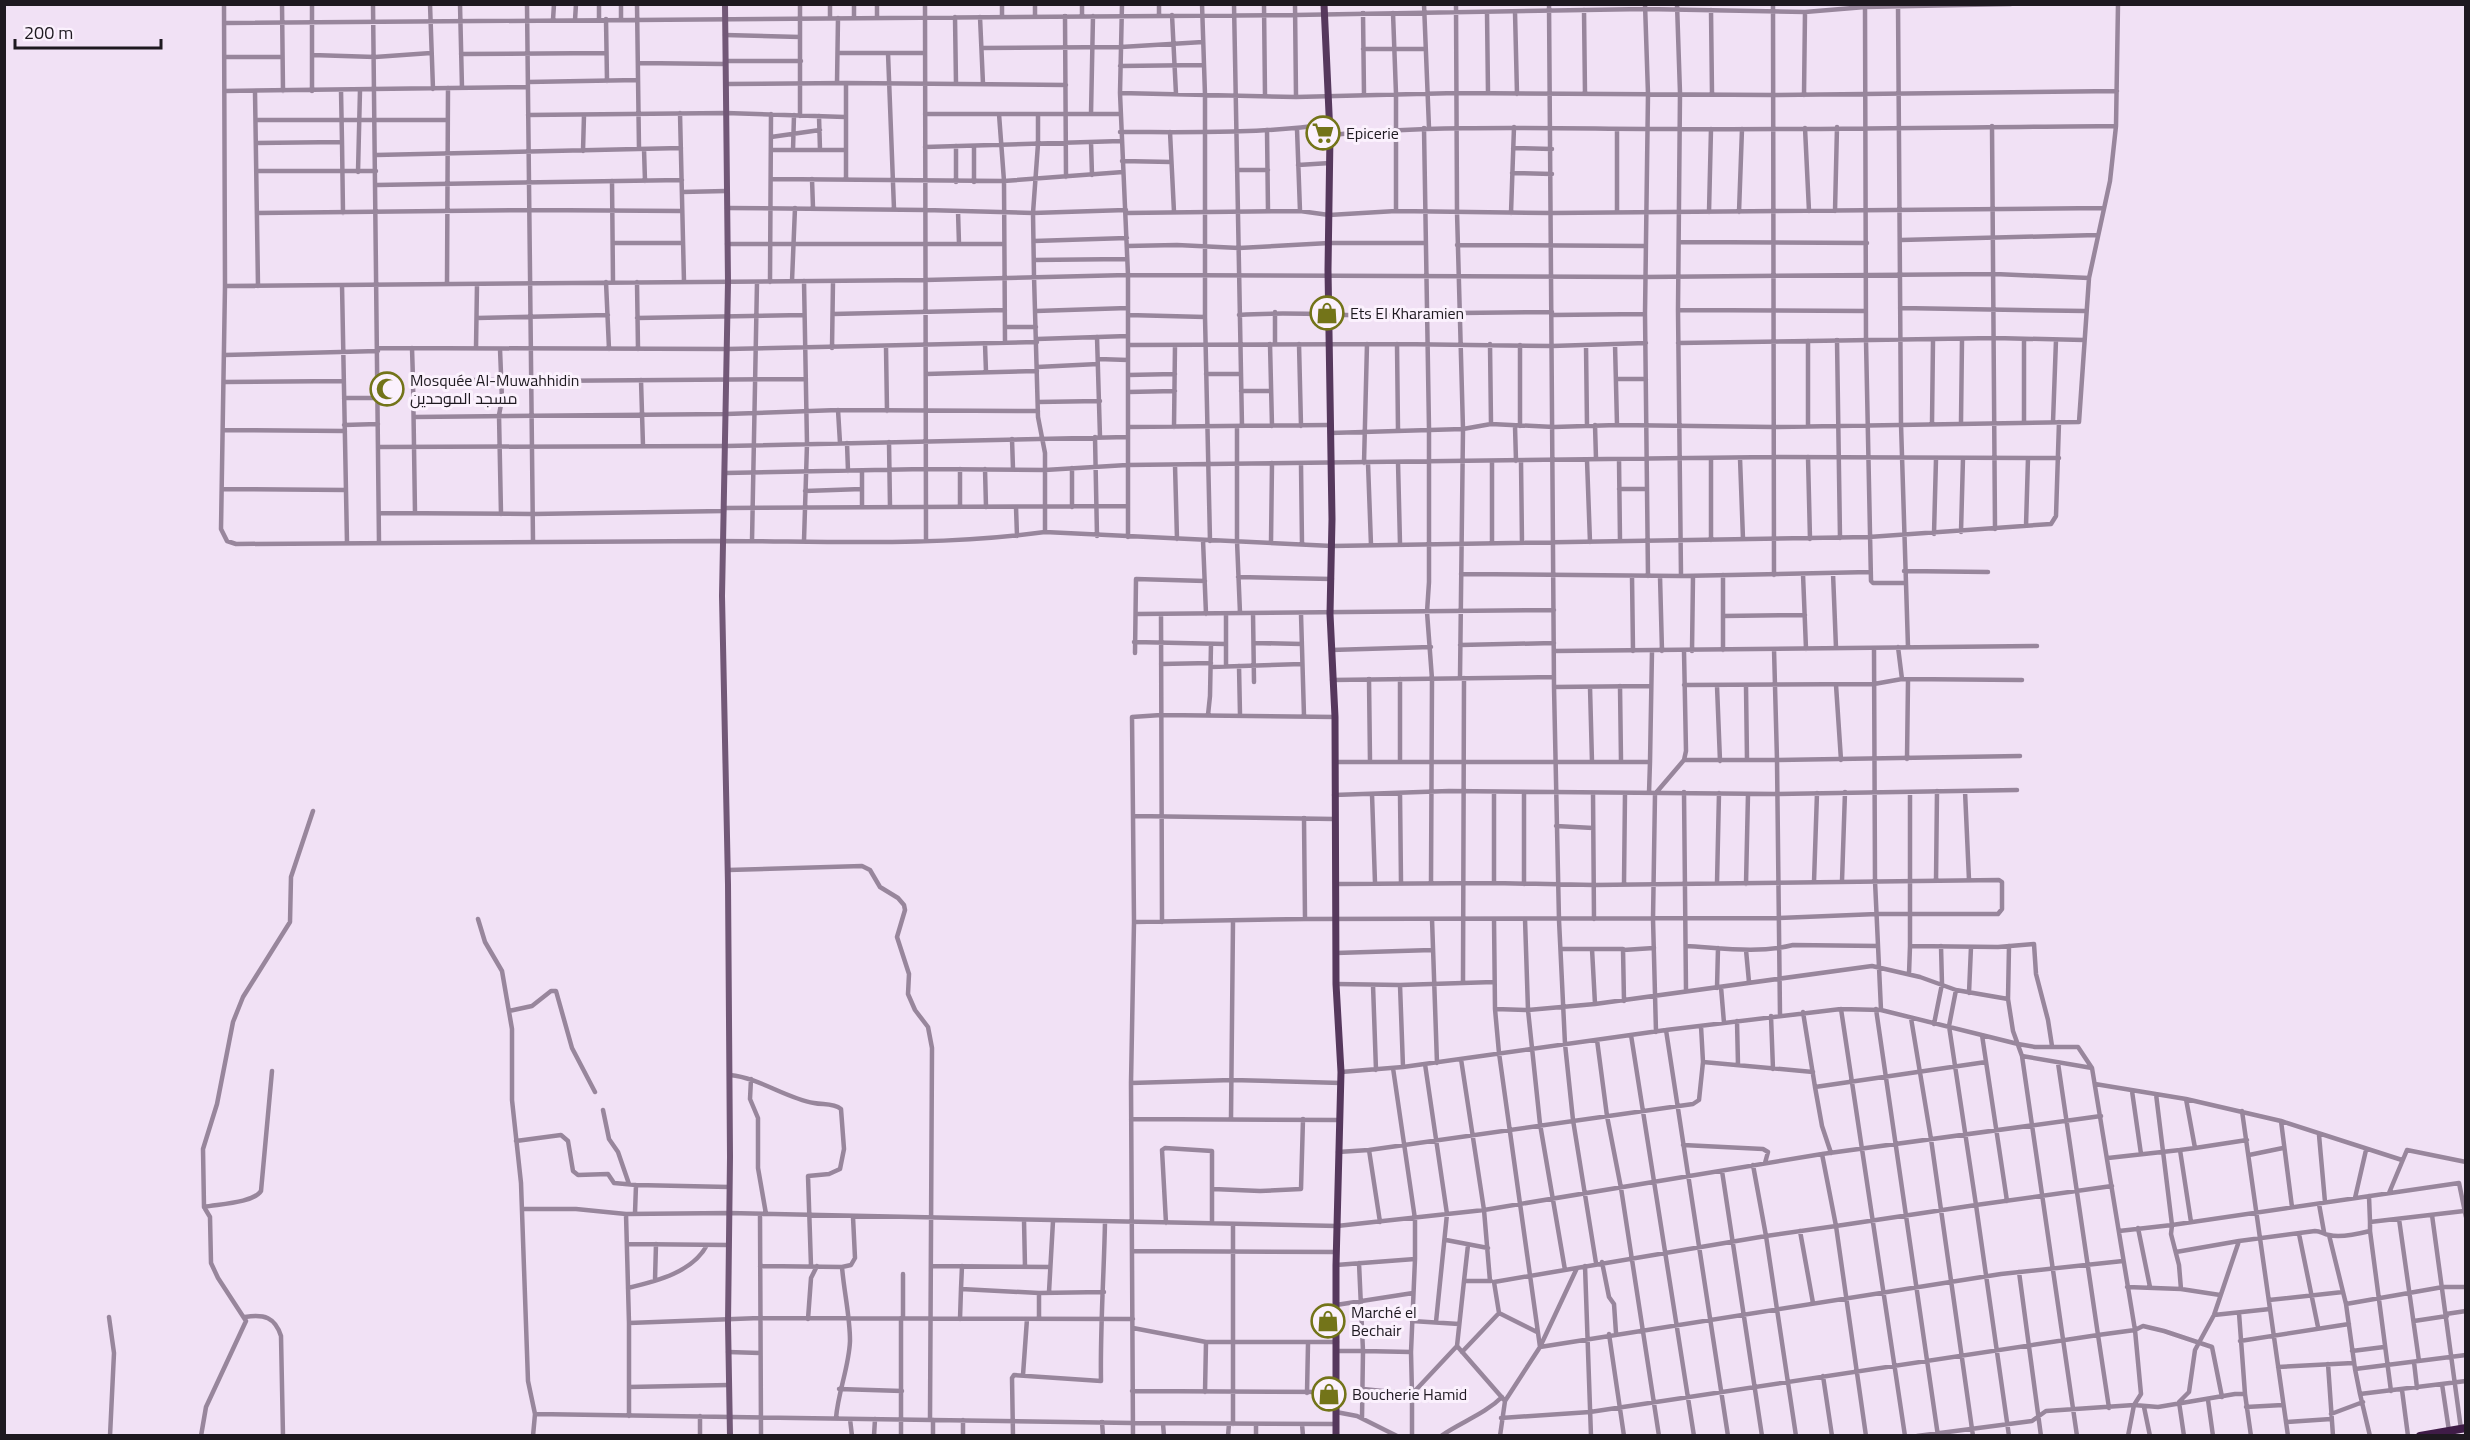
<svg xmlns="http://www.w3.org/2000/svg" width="2470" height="1440" viewBox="0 0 2470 1440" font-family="'Titillium Web',Cairo,sans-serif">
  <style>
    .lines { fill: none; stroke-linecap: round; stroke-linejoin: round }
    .street { stroke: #98869c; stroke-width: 4.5 }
    .secondary { stroke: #725877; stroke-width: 6 }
    .primary { stroke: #56385d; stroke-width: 7 }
    .highway { stroke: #3f1c47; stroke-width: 8 }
    .labels { text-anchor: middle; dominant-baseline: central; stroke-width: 6; stroke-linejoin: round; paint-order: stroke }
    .poi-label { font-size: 16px; fill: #1e1920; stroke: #fbf1fd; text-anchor: start }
  </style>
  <rect width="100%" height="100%" fill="#f1e1f5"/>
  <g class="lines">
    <path class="street" d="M224,4L225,286L221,529L227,541L236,544C396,542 555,541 714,541C824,541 936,547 1045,532L1332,546L1869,537L2051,524L2056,516L2059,422
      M282,4L283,91
      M373,4L379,543
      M430,4L433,89
      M460,4L462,88
      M527,4L533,541
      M621,4V19
      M637,4L639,149
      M800,4V116
      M830,4V18
      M854,4V18
      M877,4V18
      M925,4L926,541
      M1082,4V16
      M1122,4L1120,93L1128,275V537
      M1159,4V15
      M1202,4L1205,95V317L1210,541
      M1234,4L1242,426
      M1264,4L1265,96
      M1295,4L1296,97
      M1424,4L1429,128
      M1456,4L1457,212L1463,429L1460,678
      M1549,4L1554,687L1559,920L1565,1044L1573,1120L1596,1263
      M1645,4L1648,94L1645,314
      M1677,4L1680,93L1678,310L1681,576
      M1773,4L1774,575
      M1898,4L1901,424L1908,647
      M1865,7L1866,341L1871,581L1873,583H1905
      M1584,10L1585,94
      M1711,10L1712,94
      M1487,12L1488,93
      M1515,12L1517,94
      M1363,13L1364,95
      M1393,13L1396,94V211
      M1172,15L1176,94
      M1035,16V4
      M1065,16L1066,177
      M955,17L956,84
      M980,17L983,84
      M1002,17V4
      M606,19L607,81
      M553,20L554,4
      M575,20L576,4
      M599,20V4
      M224,23L1295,15L1645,9L1805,12L1865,7L2011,4
      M725,35L800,37
      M982,48L1121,47L1203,42
      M1363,49H1426
      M838,53H925
      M888,53L894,209
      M461,54L606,53
      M312,55L375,57L431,53
      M225,57H282
      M725,61H801
      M638,63L725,64
      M1120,66L1204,65
      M528,82L638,80
      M837,83L838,18
      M726,84L846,83
      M225,91L528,87
      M312,91V4
      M255,92L258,286
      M1120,93L1296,97L1457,93L1773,95L2117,91
      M1804,95L1805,12
      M680,113L684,282
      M925,114H1121
      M999,114L1004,181L1005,343
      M1038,114V144L1033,213L1034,276L1038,417L1045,453V532
      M1091,114L1093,16
      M528,115L726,113L845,117
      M819,116L820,150
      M256,120H448
      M1992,126L1995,529
      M2116,126L2118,4
      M1424,128L1429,428V582L1427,612L1432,679L1431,883
      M1805,128L1809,211
      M1297,129L1300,211
      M1617,129V212
      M1267,130L1268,211
      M1120,132C1190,132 1260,134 1329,124
      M1170,132L1174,212
      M1330,135C1446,124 1562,129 1679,129C1825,130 1971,127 2116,126L2110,181L2089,278L2079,422L1773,427L1617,425L1554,427L1491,424L1463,429L1330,433
      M771,137L820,130
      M342,142L343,213
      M1091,142L1092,175
      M256,143L342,142L341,90
      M956,146V182
      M974,146V182
      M925,147L1121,141
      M1513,148L1552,149
      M644,149L645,181
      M771,150H845
      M793,150L794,115
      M583,151L584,115
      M376,155L681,148
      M1122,161L1171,162
      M1298,165L1330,163
      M1237,170H1268
      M257,171H376
      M358,172L360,90
      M1512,173L1552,174
      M771,179L1004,181L1123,172
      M812,179L813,208
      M846,179V83L1066,85
      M612,181L613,282
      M376,185L682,180
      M682,192L726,191
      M727,208L925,210L1033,213L1126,210
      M958,211L959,244
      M1835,211L1837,127
      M1709,212L1711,129
      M1739,212L1742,129
      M257,213L529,210L682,211
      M1126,213L1300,211L1329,215L1396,211L1552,213L2103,208
      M1511,213L1514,127
      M1901,240L2097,235
      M1034,241L1127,238
      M1680,242L1867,243
      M613,243H683
      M727,244H1004
      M1457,245L1645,246
      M1127,246L1177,245L1239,248L1329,243H1424
      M1034,260L1127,259
      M792,281L795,208
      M804,281L807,444L804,541
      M606,282L609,349
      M637,282L638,349
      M770,282L771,114
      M447,284L448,88
      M342,285L347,543
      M225,286L925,280L1128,275L1644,277L1995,274L2089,278
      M1900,308L2085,311
      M1678,310L1866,311
      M1036,311L1128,308
      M1459,313L1552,312
      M833,314L1005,310
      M1128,315L1205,317
      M1239,315C1301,310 1363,319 1425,314
      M1552,315L1645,314L1648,576
      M477,318L608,315
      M637,318L804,315
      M1005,327H1036
      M1097,337L1100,437
      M1037,339L1128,336
      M2024,339V423
      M1837,340L1840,538
      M1678,343L1995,338L2084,340
      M985,344L986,372
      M1270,344L1272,426
      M1275,344V312
      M1299,344L1301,426
      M1397,344L1398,430
      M1490,344L1491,424
      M1615,344L1617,425
      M1128,345L1397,344L1552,346L1646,343
      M1520,345V426
      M1586,345L1587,426
      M886,347L887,411
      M378,348L727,349L1037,342
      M412,348L413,380H501
      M476,348L477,284
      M832,348L833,281
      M500,349L502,399L499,415L501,514
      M224,355L378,351
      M1098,359L1128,360
      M1037,367L1098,364
      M926,374L1037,371
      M1206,374H1240
      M1128,375L1175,374
      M1616,379H1646
      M413,380L415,513
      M641,380L643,446
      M532,381L806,379
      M224,382L344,381
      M1241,391H1271
      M1128,392L1175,391
      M344,398H378
      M1038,402L1100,401
      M838,410L840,443
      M415,417L726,414L838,410L1038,411
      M1961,422L1962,340
      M2053,422L2056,340
      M1932,423L1933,340
      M344,425L378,424
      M1595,425L1596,459
      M1237,426V541L1240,613
      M1515,426L1516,461
      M1808,426V341
      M1128,427L1330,425
      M1174,427L1175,345
      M224,430L345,431
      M1095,437L1097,536
      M1012,439L1013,469
      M889,442L890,507
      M847,443L848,471
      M378,447L726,446L1128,437
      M1808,457L1810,539
      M1740,458L1743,539
      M1619,459L1620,541
      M1587,460L1590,542
      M1711,460V540
      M1521,461L1522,543
      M1398,462L1400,544
      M1364,463L1367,344
      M1368,463L1371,545
      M1301,464L1302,544
      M1175,465L1177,539
      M1072,468V507
      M960,469V507
      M985,469L986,507
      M725,473L925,469L1045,470L1127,465L1773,457L2059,458
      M222,489L346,490
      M1619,489H1647
      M805,491L862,489
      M862,507V471
      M1016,507L1017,536
      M724,508L1128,506
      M379,513L533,514L724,511
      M2026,526L2028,458
      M1961,532L1963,458
      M1934,534L1936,459
      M1203,540L1206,614
      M752,541L757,282
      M1271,543L1272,463
      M1492,543V461
      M1904,571L1988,572
      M1833,573L1836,648
      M1461,574L1681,576L1870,572
      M1803,574L1806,649
      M1632,576L1633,651
      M1660,576L1662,651
      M1238,577L1332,579
      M1253,613L1254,682
      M1137,614L1554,610
      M1161,614L1162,922
      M1301,614L1304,716
      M1723,616L1805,615
      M1134,642L1226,644
      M1254,643L1302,644
      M1460,645L1554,643
      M1898,647L1902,679
      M1874,648L1875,881L1881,1010
      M1774,649L1777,760L2020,756
      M1331,650L1431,647
      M1723,650V575
      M1554,651L2037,646
      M1692,651L1693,576
      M1135,653L1136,579L1205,581
      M1161,664L1211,663
      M1226,666V614
      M1239,666L1240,715
      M1211,667L1302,664
      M1369,679L1370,762
      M1332,680L1554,677
      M1684,685L1874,684L1902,679L2022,680
      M1836,685L1841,760
      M1620,686L1621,761
      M1717,686L1720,761
      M1746,686L1747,760
      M1554,687L1651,686
      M1590,687L1592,762
      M1208,715L1210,696L1211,644
      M1907,759L1908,681
      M1684,760H1777L1780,1015
      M1335,762H1650L1649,793
      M1400,762V679
      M1650,762L1652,651
      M1965,791L1969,880
      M1524,792V884
      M1684,792L1686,991
      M1910,792V946L1998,947L2034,944L2036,974L2048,1020L2052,1046
      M1400,793L1401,883
      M1593,793L1594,919
      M1372,794L1375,883
      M1334,795L1449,791L1778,794L2017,790
      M1133,816L1132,717L1161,715L1335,717
      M1304,818L1305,919
      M1556,826L1593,828
      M728,870L862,866L870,870L880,887L898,898L904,905L905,910L897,937L909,974L908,994L915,1010L928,1027L932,1048L930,1420
      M1842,881L1845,792
      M1936,881L1937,791
      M1814,882L1817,793
      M1494,883V792
      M1717,883L1719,793
      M1624,884L1625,793
      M1746,884L1748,794
      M478,919L485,942L502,971L512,1029V1100L521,1183L528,1381L535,1414L533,1436
      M1432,919L1437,1063
      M1494,919L1495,1009L1499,1053L1540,1347
      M1525,919L1528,1010L1540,1124L1565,1270
      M1134,922L1133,816L1334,819
      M1686,946C1721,948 1758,954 1793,945L1878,946
      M2009,946L2008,999L2013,1031L2022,1056L2077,1436
      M1561,949H1623L1624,1001
      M1592,949L1595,1004
      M1623,950L1654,948
      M1746,950L1749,982
      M1336,953L1432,950
      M1909,974L1910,946
      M1463,983L1464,678
      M1336,984L1400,985L1403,1067
      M1373,985L1376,1070
      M1400,985L1494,982
      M1721,987L1724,1023
      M1717,988L1718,948
      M1956,990L1949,1026L1976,1205L2112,1186
      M1969,993L1971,947
      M1495,1009L1528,1010L1595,1004L1872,966L1920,977L1956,990L2008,999
      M1841,1009L1905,1436
      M1876,1009L1938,1436
      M509,1011L532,1006L551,991H556L572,1048L595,1092
      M1803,1012L1815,1087L1986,1062
      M1771,1016L1773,1069
      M1911,1018L1931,1139L1973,1436
      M1737,1021L1738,1065
      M1934,1024L1942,984L1941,946
      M1701,1026L1703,1062L1813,1072
      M1666,1030L1728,1436
      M1656,1032L1653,919L1655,794L1684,760L1686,751L1684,651
      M1631,1035L1694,1436
      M1982,1035L2007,1201
      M1597,1040L1607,1116L1621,1188L1659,1436
      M2022,1056L2092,1068
      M1425,1064L1447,1214L1436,1322
      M1341,1072L1403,1067L1666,1030L1841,1009L1881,1010L2018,1044L2035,1047H2078L2092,1068L2093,1074L2135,1330L2141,1394L2134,1405L2128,1436
      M730,1075C760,1078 785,1098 814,1103C824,1105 833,1103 841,1109L844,1149L840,1169L829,1174L808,1176L811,1266
      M751,1079L750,1099L758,1118V1168L766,1214
      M1131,1083L1134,922L1305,919L1779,918L1877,914H1998L2002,909V882L1999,880L1594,885L1494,883L1336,884
      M2095,1084L2186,1099L2281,1121L2402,1160
      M1815,1087L1822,1126L1831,1153
      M2132,1091L2141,1154
      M603,1110L609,1139L618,1152L629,1184
      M2242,1111L2288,1436
      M1131,1119L1339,1120
      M1231,1119L1233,921
      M2281,1121L2292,1207
      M2319,1135L2325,1202
      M516,1141L561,1135L568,1141L573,1171L578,1175L608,1174L614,1183L636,1185L729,1187
      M1683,1145L1763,1149L1768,1152L1765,1163
      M2195,1148L2247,1140
      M1369,1150L1380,1222
      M2180,1150L2195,1148L2186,1099
      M1338,1152L1369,1150L1693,1104L1699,1100L1703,1062
      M1822,1154L1836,1226L1976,1205L2009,1436
      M2249,1155L2283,1148
      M2108,1158L2180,1150L2191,1222
      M1722,1171L1762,1436
      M1213,1189L1260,1191L1301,1189L1303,1119
      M2389,1193L2407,1150L2466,1162
      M2369,1196L2370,1222
      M2355,1198L2366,1150
      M2319,1204L2324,1232
      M204,1207C219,1204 253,1203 261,1191L272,1071
      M522,1209H576L626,1214
      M635,1213L636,1185
      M760,1214L761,1436
      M2432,1215L2461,1429
      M2399,1219L2419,1361
      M1024,1220L1025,1267
      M1166,1223L1162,1150L1165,1148L1212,1151V1223
      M1233,1224V1424
      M2138,1228L2150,1287
      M1800,1231L1813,1303
      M2119,1231L2172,1225L2156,1094
      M2370,1231L2391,1391
      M2299,1234L2318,1327
      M2329,1235L2346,1304
      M1446,1240L1488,1248
      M627,1244L728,1245
      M1132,1251L1336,1252
      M2176,1252L2239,1241
      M1602,1262L1609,1297L1614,1304L1616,1333
      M1336,1265L1415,1259V1219L1393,1068
      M760,1266L842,1267L851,1265L855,1258L853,1217
      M931,1266L1050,1267
      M962,1266L961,1289L1039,1293L1104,1292
      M1585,1266L1591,1436
      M2019,1272L2041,1436
      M903,1274V1318
      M655,1280L656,1244
      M1464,1281L1468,1245
      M1490,1281L1484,1210L1822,1154L2101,1116
      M1491,1281H1464L1457,1346L1505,1401
      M2127,1287L2181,1289L2220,1295
      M628,1288C657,1281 693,1272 707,1245
      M2181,1289L2179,1265L2171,1234L2172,1225L2459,1183L2466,1217
      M1049,1292L1053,1221
      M2269,1300L2343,1292
      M1336,1305L1413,1293
      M1499,1313L1494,1282L1766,1236L1753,1165
      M2239,1313L2245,1394
      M2446,1314L2466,1311
      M2214,1315L2270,1309
      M109,1317L114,1353L110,1436
      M245,1317C264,1314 275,1317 281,1336L283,1436
      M901,1318V1436
      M1039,1318V1293
      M808,1319L811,1278L817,1266
      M960,1319L961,1289
      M1412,1321L1459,1324
      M2414,1321L2447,1316
      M629,1323L626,1214L729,1213L1337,1226L1484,1210L1461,1059
      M1133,1328L1206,1342H1337
      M1609,1334L1624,1436
      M2240,1341L2349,1324
      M1540,1347L2001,1274L2123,1261
      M1336,1351H1363L1359,1263
      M2352,1351L2384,1347
      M728,1352L760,1353
      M1462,1352L1499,1313L1537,1332
      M2414,1362L2417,1388
      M2328,1364L2333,1436
      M2278,1367L2353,1363
      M2355,1369L2346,1304L2443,1287H2466
      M1023,1375L1027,1319
      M1823,1376L1832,1436
      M2442,1384L2449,1431
      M629,1387L729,1385
      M839,1389L902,1391
      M1363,1389L1412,1394L1411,1352L1415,1259
      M2402,1390L2408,1436
      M1132,1391L1336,1392
      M1205,1392L1206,1342
      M1307,1393L1308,1344
      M2360,1394L2355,1369L2466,1355
      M2208,1400L2213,1436
      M2144,1407L2150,1436
      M2246,1407L2283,1405
      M2109,1408L2098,1335L2135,1330L2143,1326L2164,1331L2212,1347L2222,1397
      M1336,1412L1357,1416L1397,1436
      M535,1414L1132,1423L1335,1424
      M2331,1414L2363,1402
      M629,1416V1323L760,1318L1133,1319
      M836,1418C838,1392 849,1367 850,1341C850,1316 844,1292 842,1267
      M1362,1418L1363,1351L1411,1352
      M1501,1418L1590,1412L2098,1335L2058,1063
      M850,1419L852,1436
      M1102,1422L1103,1436
      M2287,1422L2331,1419
      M1163,1424L1164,1436
      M1302,1424L1303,1436
      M201,1436L206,1407L246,1321L218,1278L211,1263L210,1217L204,1207L203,1149L217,1104L233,1022L243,997L290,922L291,877L313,811
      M700,1436V1416
      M874,1436L875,1419
      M933,1436V1420
      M963,1436V1420
      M1013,1436L1012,1378L1014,1375L1101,1381C1100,1328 1104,1275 1105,1222
      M1133,1436L1131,1083L1232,1080L1341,1083
      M1228,1436L1229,1424
      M1256,1436V1424
      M1412,1436V1394L1457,1346
      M1441,1436C1461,1422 1485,1414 1502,1397
      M1500,1436L1505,1401L1540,1347L1577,1268
      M1796,1436L1766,1236L1836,1226L1866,1436
      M1917,1436L2032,1421L2046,1411L2134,1405L2158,1407L2235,1394H2245L2251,1436
      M2184,1436L2179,1402L2189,1392L2195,1350L2214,1315L2239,1241L2315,1231C2321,1231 2323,1234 2329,1235C2340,1238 2358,1234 2370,1231V1222L2464,1211
      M2370,1436L2360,1394L2466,1381"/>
    <path class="secondary" d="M725,4L728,282L722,596L728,884L730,1157L728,1323L730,1436"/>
    <path class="primary" d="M1324,4L1330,135L1328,270L1332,519L1330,614L1335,717L1336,984L1341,1072L1336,1265V1436"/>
    <path class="highway" d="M2420,1436L2466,1428"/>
  </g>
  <defs>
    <g id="supermarket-ring" transform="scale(1.725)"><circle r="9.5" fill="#fbf1fd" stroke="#737419" stroke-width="1.5"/><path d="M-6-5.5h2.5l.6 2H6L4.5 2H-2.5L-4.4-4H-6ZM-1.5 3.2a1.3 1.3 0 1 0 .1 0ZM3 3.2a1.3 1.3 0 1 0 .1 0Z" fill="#737419"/></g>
    <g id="shop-ring" transform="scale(1.725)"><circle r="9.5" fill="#fbf1fd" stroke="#737419" stroke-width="1.5"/><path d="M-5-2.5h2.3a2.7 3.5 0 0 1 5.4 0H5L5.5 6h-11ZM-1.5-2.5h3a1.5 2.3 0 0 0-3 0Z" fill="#737419"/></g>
    <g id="mosque-ring" transform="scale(1.725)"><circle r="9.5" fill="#fbf1fd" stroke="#737419" stroke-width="1.5"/><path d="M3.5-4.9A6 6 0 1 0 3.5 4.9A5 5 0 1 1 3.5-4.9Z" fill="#737419"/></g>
  </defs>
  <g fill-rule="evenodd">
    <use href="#supermarket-ring" x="1323" y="133"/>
    <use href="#shop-ring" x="1327" y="313"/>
    <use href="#mosque-ring" x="387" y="389"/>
    <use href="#shop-ring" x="1328" y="1321"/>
    <use href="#shop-ring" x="1329" y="1394"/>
  </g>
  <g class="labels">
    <g class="poi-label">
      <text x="1346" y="133">Epicerie</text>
      <text x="1350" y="313">Ets El Kharamien</text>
      <text x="410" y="380">Mosquée Al-Muwahhidin<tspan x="410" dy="18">مسجد الموحدين</tspan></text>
      <text x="1351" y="1312">Marché el<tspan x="1351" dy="18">Bechair</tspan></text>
      <text x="1352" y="1394">Boucherie Hamid</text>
    </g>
  </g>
  <rect width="2470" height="1440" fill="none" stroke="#1e1920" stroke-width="12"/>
  <path d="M15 39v9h146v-9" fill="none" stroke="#1e1920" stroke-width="3"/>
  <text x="24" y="39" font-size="18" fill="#1e1920" stroke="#fbf1fd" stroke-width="4.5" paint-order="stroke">200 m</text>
</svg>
